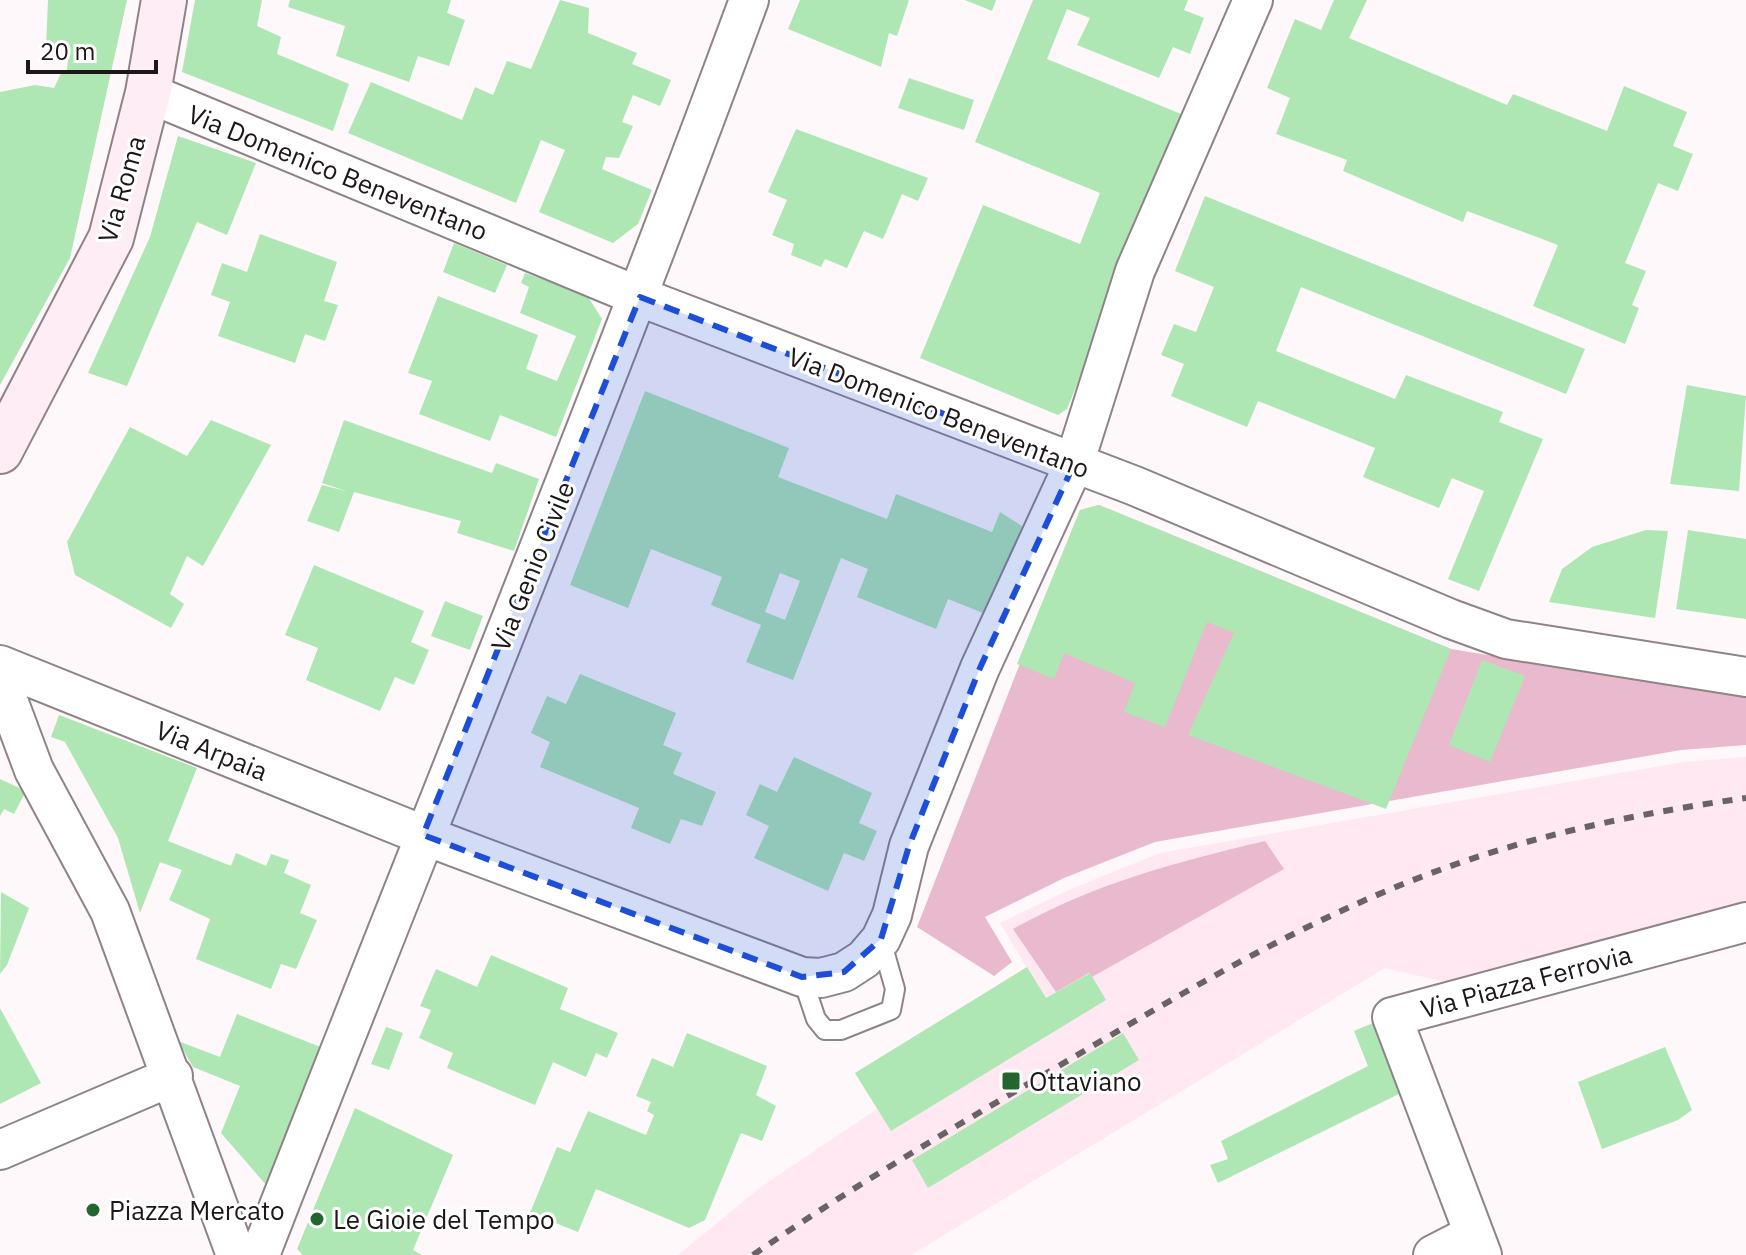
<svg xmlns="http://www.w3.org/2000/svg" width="1746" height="1255" viewBox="0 0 1746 1255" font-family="'IBM Plex Sans',sans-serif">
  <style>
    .built { fill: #ffe8f1 }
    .green { fill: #e9bace }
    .building { fill: #aee7b3; fill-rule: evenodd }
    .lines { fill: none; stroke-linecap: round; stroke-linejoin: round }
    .service-casing { stroke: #908388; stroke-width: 22 }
    .minor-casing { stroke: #908388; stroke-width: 42 }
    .secondary-casing { stroke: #908388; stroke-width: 48 }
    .service { stroke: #fff; stroke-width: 18 }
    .minor { stroke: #fff; stroke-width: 38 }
    .secondary { stroke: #feedf4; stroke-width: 44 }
    .rail { stroke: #696366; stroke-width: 6; stroke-dasharray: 10 10; stroke-linecap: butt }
    .marked { fill: #1d4ed8; fill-opacity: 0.2; stroke: #1d4ed8; stroke-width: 6; stroke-dasharray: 16 10; stroke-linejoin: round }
    .poi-dot { fill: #246630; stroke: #fff; stroke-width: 3 }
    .labels { text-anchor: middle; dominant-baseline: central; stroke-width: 6; stroke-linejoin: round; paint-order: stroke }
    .street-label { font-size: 26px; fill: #1c1719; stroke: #fff }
    .poi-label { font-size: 26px; fill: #1c1719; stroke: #fff; text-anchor: start }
  </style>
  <rect width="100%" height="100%" fill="#fef8fb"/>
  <path class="built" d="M1746,757V907L1450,983L1385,968L911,1255H678L761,1187L877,1109L855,1073L1027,968L1000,923L1071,889L1160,853L1683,762Z"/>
  <path class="green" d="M1099,505L1451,649L1746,697V745L1681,750L1155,842L1064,878L985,917L1012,962L994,976L917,927L1080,510Z
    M1265,841L1284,869L1092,977L1089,973L1056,992L1013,929C1096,883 1173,863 1265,841Z"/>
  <path class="building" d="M48,0H127L70,258L0,385V92L35,85L54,88L62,71L67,70L69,47L46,48Z
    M195,0H262L257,26L281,37L277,54L349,84L333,131L182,72Z
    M290,0H451L447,13L465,20L449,66L418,56L409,82L336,56L345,26L288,7Z
    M560,0L589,8L588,33L637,53L632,64L671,80L660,106L633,95L622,122L633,126L619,158L606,157L602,169L652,190L638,224L613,243L539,212L565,150L541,140L516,203L348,133L371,82L462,120L475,87L493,95L507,61L531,69Z
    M800,0H909L897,36L889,33L881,67L788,29Z
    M965,0H996L992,11Z
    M1033,0H1188L1184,10L1204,18L1190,54L1173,47L1159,78L1077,45L1090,18L1067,9L1047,59L1186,116L1067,409L1058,415L920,358L983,205L1080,244L1100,193L975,142Z
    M1334,0H1367L1349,38L1507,105L1513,94L1607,131L1624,86L1687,112L1673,146L1693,154L1678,191L1658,183L1625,263L1646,271L1632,305L1639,308L1625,344L1533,306L1558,245L1467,211L1463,222L1343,171L1347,160L1276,134L1290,98L1267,88L1295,19L1321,30Z
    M909,78L974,100L964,130L898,108Z
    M796,129L928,178L918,201L902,194L883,239L864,231L847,268L825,259L821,267L791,255L794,244L772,235L787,200L768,192Z
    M178,136L256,163L227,235L197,222L127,386L88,373L150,237Z
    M1205,196L1585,349L1566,394L1301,287L1276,351L1395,399L1406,375L1503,412L1499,422L1543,439L1479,591L1448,579L1484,491L1452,478L1439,508L1363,477L1375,448L1258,401L1247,427L1171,396L1184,364L1161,355L1174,324L1196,332L1214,287L1175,271Z
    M260,234L337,262L324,301L338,305L325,341L305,334L295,363L218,336L230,302L211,295L222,263L247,272Z
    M454,243L507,265L495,293L443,272Z
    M525,273L587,295L602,319L556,437L500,415L490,441L419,414L432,381L408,373L438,296L538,335L526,369L557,381L576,336L520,313L529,287L521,283Z
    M1687,385L1746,396L1739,491L1670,484Z
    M645,391L789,448L778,477L887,519L896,494L992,532L1000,512L1022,526L988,615L948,599L936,629L857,597L868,569L841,558L793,680L746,662L761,625L711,605L722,577L651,549L628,608L570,585ZM780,573L800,581L785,620L765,612Z
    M211,420L271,445L203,566L187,556L170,594L184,604L171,628L75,575L67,542L130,427L187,456Z
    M344,420L492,473L496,463L539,479L514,551L457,533L461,521L354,492L339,532L307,521L322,485L346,491L322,483Z
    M1099,505L1451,649L1386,809L1188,735L1234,633L1207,622L1165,727L1124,712L1135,683L1064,653L1054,679L1017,664L1080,510Z
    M1646,530L1668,531L1655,618L1549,602L1562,569L1592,547Z
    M1688,530L1746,539V619L1676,609Z
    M314,565L424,611L411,642L429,650L414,685L395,677L380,711L306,680L318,648L285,635Z
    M445,601L483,616L470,650L431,636Z
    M1482,660L1525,676L1490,762L1449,745Z
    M580,674L676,713L663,745L682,753L673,774L716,792L702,826L681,819L670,844L631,828L639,808L540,767L550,742L531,733L547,696L566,704Z
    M59,715L197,768L168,841L231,866L236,853L266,866L271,854L289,860L284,873L311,885L300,913L317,920L296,969L281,964L271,989L196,959L210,919L169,900L182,870L160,862L140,913L118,838L65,742L51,737Z
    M794,757L872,793L859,823L877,831L864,861L844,853L828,891L754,858L769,826L746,815L760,784L777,792Z
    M0,779L26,791L14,814L4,809L0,816Z
    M1,892L29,908L7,965L0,974Z
    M491,955L568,988L560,1009L618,1033L607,1058L596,1053L586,1077L553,1062L535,1105L447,1068L453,1053L419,1038L431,1010L420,1006L436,969L477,987Z
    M1027,967L1046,998L1090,973L1106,1000L891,1131L855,1073Z
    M0,1008L41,1083L0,1104Z
    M237,1014L323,1048L267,1186L221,1133L240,1086L193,1067L178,1041L220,1057Z
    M1387,1017L1409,1089L1218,1183L1210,1165L1228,1159L1221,1141L1368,1066L1354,1031Z
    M386,1027L403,1033L389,1070L371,1064Z
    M687,1033L767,1066L756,1095L776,1106L762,1141L741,1133L705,1220L689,1228L596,1189L578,1232L530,1213L557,1147L570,1152L588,1111L646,1135L654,1115L647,1111L651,1102L636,1096L652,1058L673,1067Z
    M1123,1033L1139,1060L928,1188L912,1160Z
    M1665,1047L1692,1110L1678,1120L1602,1149L1578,1082Z
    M355,1108L453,1155L413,1250L422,1255H303L297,1249Z"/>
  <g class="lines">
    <g class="service-casing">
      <path id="service" d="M802,977L816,1019L825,1030H841L891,1010L895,989L881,940"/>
    </g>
    <g class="minor-casing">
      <path id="minor" d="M148,93L640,297L1135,486L1451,619L1506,639L1746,677
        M0,665L423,835L802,977L821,978L844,972L864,959L881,939L892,915L909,846L980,668L1074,464L1135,271L1253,0
        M0,679L34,770L110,911L236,1255
        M0,1150L173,1076
        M263,1247C425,831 595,419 749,0
        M1433,1255L1474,1234
        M1482,1255L1392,1017L1746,922"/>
    </g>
    <g class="secondary-casing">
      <path id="secondary" d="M0,451L111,238L148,93L164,0"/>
    </g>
    <use href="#service" class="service"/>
    <use href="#minor" class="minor"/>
    <use href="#secondary" class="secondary"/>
    <path class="rail" d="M753,1255C852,1187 954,1127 1057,1067C1189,989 1322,909 1468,860C1557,830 1653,811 1746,798"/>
  </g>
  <path class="marked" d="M640,297L1074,464L980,668L909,846L881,939L844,972L802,977L423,835Z"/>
  <g class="poi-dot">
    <rect x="1001" y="1071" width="20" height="20" rx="4"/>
    <circle cx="93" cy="1210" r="8"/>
    <circle cx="317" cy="1219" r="8"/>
  </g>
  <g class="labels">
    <g class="street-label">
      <text transform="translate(338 172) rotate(22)">Via Domenico Beneventano</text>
      <text transform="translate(121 189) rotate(-74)">Via Roma</text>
      <text transform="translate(939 412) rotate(21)">Via Domenico Beneventano</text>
      <text transform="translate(532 566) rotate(-68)">Via Genio Civile</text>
      <text transform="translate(212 750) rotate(22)">Via Arpaia</text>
      <text transform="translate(1526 981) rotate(-15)">Via Piazza Ferrovia</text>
    </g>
    <g class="poi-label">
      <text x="1029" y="1081">Ottaviano</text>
      <text x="109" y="1210">Piazza Mercato</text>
      <text x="333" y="1219">Le Gioie del Tempo</text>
    </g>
  </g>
  <path d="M28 60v12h128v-12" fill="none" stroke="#1c1719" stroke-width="4"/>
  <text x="40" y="60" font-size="24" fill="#1c1719" stroke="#ffffff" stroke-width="6" paint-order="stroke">20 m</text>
</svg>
